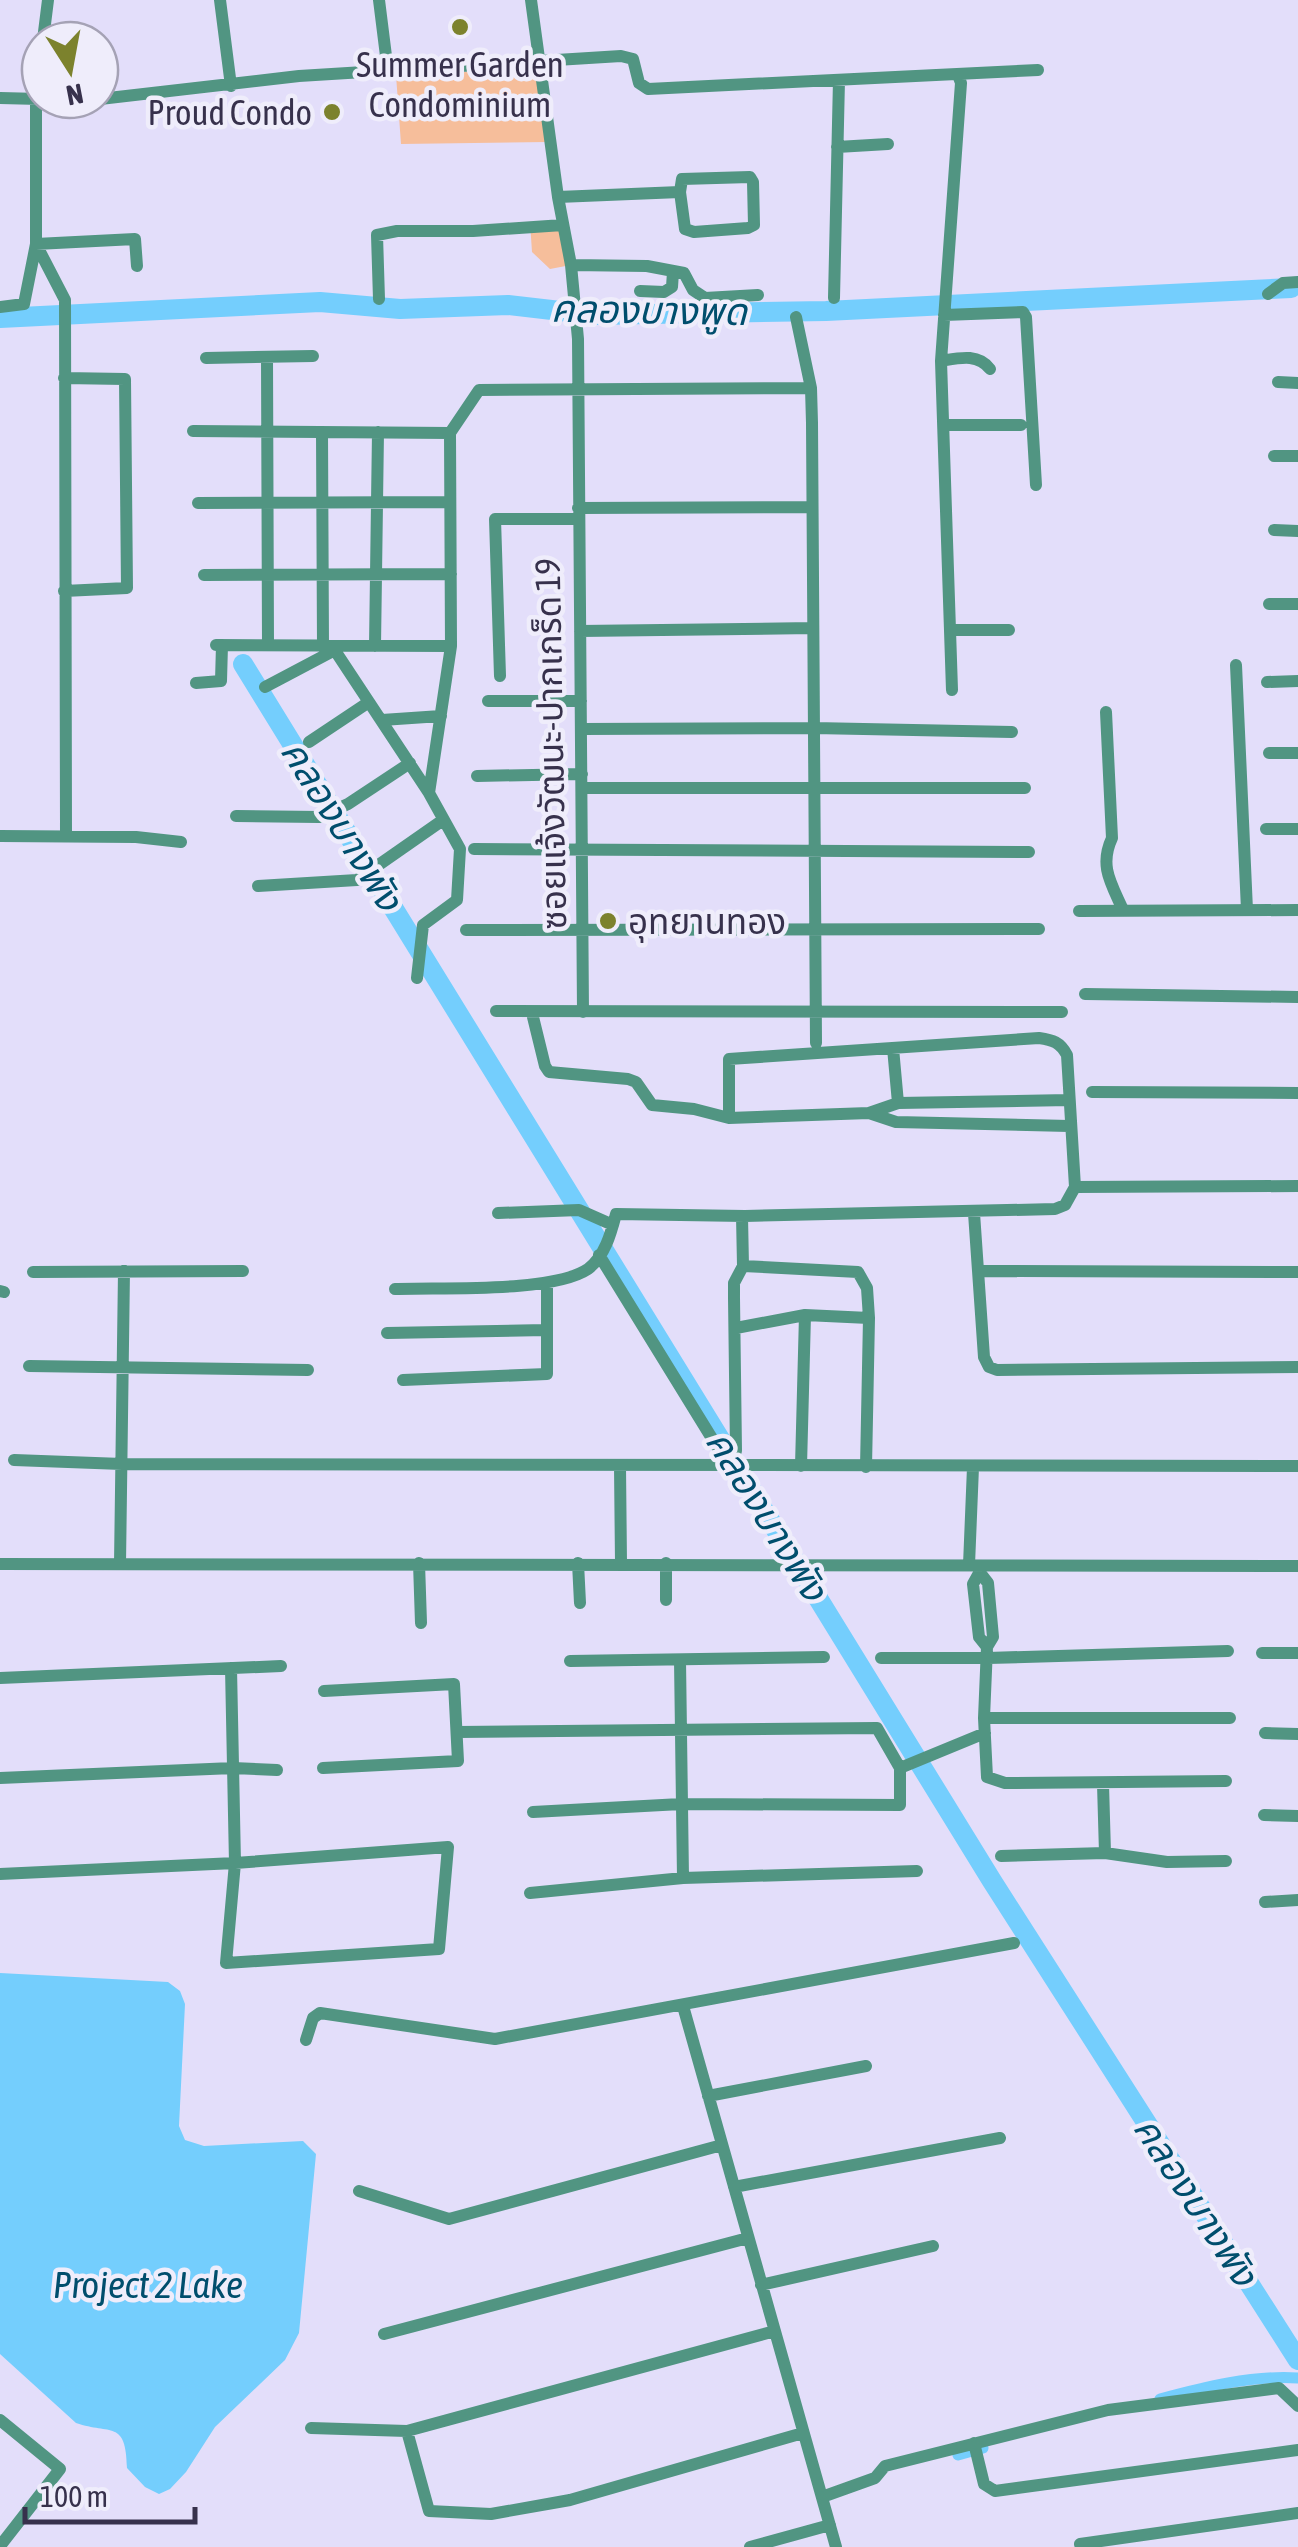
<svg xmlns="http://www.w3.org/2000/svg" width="1298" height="2547" viewBox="0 0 1298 2547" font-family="'Asap Condensed','Noto Sans Thai',sans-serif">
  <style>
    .green { fill: #f6be9b }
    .water { fill: #74cefd }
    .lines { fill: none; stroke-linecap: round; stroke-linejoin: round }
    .canal { stroke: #74cefd; stroke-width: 11 }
    .river { stroke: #74cefd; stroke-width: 20 }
    .minor { stroke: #519582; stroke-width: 12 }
    .poi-dot { fill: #7c822d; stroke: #efedfb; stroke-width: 4 }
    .labels { text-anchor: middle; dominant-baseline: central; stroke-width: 9; stroke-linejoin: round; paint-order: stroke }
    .poi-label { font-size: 35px; fill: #37314c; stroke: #efedfb }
    .street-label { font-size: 35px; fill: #37314c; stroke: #efedfb }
    .water-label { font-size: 38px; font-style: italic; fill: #004e6d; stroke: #efedfb }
  </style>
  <rect width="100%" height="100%" fill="#e3defa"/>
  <path class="green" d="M545,55L547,142L401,144L396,75L487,71Z
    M565,221L571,265L550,269L532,252L530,222Z"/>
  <path class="water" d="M0,1973L168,1982L180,1991L185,2004L179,2126L185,2140L204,2146L303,2141L316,2154L299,2333L285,2360L215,2427L186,2472L170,2489L159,2494L145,2487L127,2468C126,2419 111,2435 76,2423L0,2354Z"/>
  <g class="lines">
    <path class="canal" d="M1160,2399C1204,2387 1252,2375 1298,2378
      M958,2455L983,2448"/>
    <path class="river" d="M0,318L320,302L400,309L508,305L595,315L826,311L1291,288
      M243,664L992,1881L1298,2360"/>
    <path class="minor" d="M220,0L231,86
      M379,0L388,72
      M531,0L558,197L571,265L578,339L583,1012
      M43,40L48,0
      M40,65L36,99V244L135,239L137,266
      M0,98L40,99
      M100,99L299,76L621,56L633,59L639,83L648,89L1038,70
      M837,147L888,144
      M750,177L753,182L754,225L748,228L694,232L685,229L680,192L682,179Z
      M558,197L680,192
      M36,244L65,300L66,836
      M571,265L647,266L684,273L693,290L705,298L758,295
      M640,291L664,292L672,287L673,272
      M1268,294L1283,283L1298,282
      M834,298L839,80
      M379,299L377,235L397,231H473L563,225
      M0,307L24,304L36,244
      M944,315L1023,312L1026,317L1036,485
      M796,317L811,388L812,423L816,1043
      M267,357L268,645
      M206,358L313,356
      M941,361C959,358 978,353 990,369
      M1278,382L1298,383
      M944,425H1021
      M193,431L450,433L479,390L811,388
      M322,432L323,646
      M1274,456H1298
      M198,503L450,502
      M578,508L812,507
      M1274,530L1298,531
      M204,575L451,574
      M64,591L127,588L125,379L64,378
      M1269,604H1298
      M952,630H1009
      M580,631L813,628
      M216,645L451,646
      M332,646L429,793L460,849L457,900L423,925L417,978
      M375,646L378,432
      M1236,665L1247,910
      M500,676L495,519H578
      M1267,682L1298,681
      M196,683L221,681L222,645
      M265,687L335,650
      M952,690L941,361L961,83L958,75
      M488,701H581
      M1106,712L1112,838C1099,866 1111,883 1123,910
      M382,720L441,716
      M582,729L814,728L1012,732
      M309,742L369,702
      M1269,753H1298
      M477,776L582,774
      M582,788H1025
      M429,793L451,646L450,433
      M236,816L319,817L348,804L410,763
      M1266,829H1298
      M0,836L136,837L181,842
      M474,849L1029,852
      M258,886L357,880L443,820
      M1079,911L1298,910
      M466,930L1039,929
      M1085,994L1298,997
      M496,1011L1062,1012
      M533,1017L545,1066L549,1072L628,1079L636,1082L652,1105L694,1109L729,1118L869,1113L898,1103L1069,1100
      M893,1048L898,1103
      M1092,1092L1298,1093
      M869,1113L896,1122L1069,1126
      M1075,1187L1298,1186
      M498,1213L579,1210L613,1225
      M974,1213L984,1357L989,1367L997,1370L1298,1367
      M599,1255L729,1466
      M743,1266L858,1272L867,1288L869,1318L866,1467
      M978,1271L1298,1272
      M33,1272L243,1271
      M395,1289C441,1287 552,1293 588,1269C605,1256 611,1233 616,1214L745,1216L1055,1209L1065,1205L1075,1187L1067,1055C1060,1042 1053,1040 1039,1038L729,1059V1118
      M0,1291L4,1292
      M736,1328L805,1315L869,1318
      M387,1333L546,1330
      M29,1366L308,1370
      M403,1380L547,1374V1283
      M736,1451L734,1298V1283L743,1266L742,1216
      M14,1460L122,1464L1298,1466
      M620,1466L621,1563
      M801,1466L805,1315
      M419,1563L421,1623
      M578,1563L580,1603
      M666,1563V1600
      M0,1564L1298,1566
      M120,1564L124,1271
      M969,1565L973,1467
      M983,1566L973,1584L979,1637L987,1647
      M981,1574L988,1583L993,1637L987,1647L984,1718L987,1777L1005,1783L1226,1781
      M1262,1653H1298
      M881,1658H988L1228,1651
      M680,1660L683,1878
      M570,1661L824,1657
      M0,1678L281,1666
      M984,1718H1230
      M458,1732L877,1728L900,1768V1805L681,1804L533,1812
      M1265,1733L1298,1734
      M323,1768L458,1761L454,1684L324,1691
      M900,1768L985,1733
      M0,1778L233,1768L277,1770
      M1103,1784L1105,1853
      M1264,1815L1298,1816
      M1001,1856L1105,1853L1167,1862L1226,1861
      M0,1874L235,1863L448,1847L439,1949L226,1963L235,1863L231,1668
      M530,1893L683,1878L917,1871
      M1265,1902L1298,1900
      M683,2006L836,2547
      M306,2040L313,2018L320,2013L495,2039L1014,1943
      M708,2096L866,2066
      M734,2187L1000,2138
      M359,2191L449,2219L722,2145
      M761,2285L933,2246
      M384,2334L748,2238
      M0,2420L60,2469L0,2546
      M311,2428L407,2431L429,2511L491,2514L570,2500L803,2433
      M407,2431L775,2331
      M974,2443L984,2484L995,2491L1298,2450
      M822,2497L875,2478L885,2466L1108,2410L1279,2388L1298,2406
      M750,2547L830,2525
      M1081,2547L1080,2544L1298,2513"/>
  </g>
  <g class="poi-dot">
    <circle cx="460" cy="27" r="10"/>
    <circle cx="332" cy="112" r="10"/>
    <circle cx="608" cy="921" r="10"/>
  </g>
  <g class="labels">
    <g class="poi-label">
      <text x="460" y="64">Summer Garden<tspan x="460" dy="40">Condominium</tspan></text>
      <text x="312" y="112" text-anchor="end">Proud Condo</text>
      <text x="628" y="921" text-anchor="start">อุทยานทอง</text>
    </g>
    <g class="street-label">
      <text transform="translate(550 744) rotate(-91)">ซอยแจ้งวัฒนะ-ปากเกร็ด 19</text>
    </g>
    <g class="water-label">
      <text transform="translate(649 310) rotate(1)">คลองบางพูด</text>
      <text transform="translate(342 825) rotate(58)">คลองบางพัง</text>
      <text transform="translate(767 1515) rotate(58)">คลองบางพัง</text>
      <text transform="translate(1196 2201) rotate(57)">คลองบางพัง</text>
      <text x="148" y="2284">Project 2 Lake</text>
    </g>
  </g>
  <g transform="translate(70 70) rotate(169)"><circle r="48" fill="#efedfb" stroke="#a5a2b5" stroke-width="2.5"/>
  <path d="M0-8L18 38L0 25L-18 38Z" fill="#7c822d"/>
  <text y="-15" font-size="28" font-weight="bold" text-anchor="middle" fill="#37314c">N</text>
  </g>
  <path d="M25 2507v15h170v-15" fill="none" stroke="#37314c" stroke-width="5"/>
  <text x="40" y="2507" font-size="30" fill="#37314c" stroke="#efedfb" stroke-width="8" paint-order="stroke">100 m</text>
</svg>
